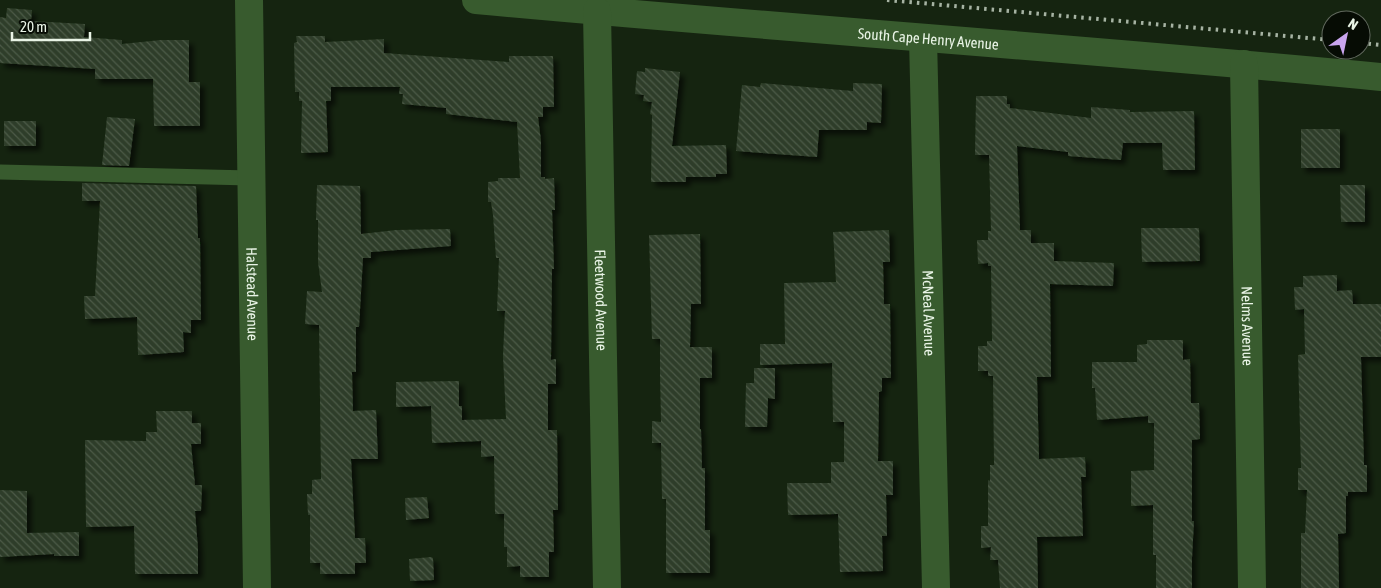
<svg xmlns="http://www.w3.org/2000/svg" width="1381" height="588" viewBox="0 0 1381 588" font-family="'Asap Condensed',sans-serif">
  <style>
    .building { fill: url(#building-back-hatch); filter: url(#shadow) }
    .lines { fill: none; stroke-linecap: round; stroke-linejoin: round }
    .lane { stroke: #385b2e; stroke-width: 15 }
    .street { stroke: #385b2e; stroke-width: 28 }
    .rail { stroke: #a6b3a3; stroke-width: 4; stroke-dasharray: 2.5 5; stroke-linecap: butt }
    .labels { text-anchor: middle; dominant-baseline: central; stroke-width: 4; stroke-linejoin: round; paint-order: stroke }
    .street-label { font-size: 15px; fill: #e9f4e6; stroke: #060c04 }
  </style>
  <defs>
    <pattern id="building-back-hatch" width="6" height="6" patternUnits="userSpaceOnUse" patternTransform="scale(1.25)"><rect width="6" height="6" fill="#2e3e29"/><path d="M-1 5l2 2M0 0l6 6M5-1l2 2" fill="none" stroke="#4c5a48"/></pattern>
    <filter id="shadow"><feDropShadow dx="4.5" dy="4.5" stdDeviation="2.5" flood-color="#0009"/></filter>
  </defs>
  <rect width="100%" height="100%" fill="#152410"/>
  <path class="building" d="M7,8L32,10L31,21L85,24L84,37L122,40V44L161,40H189V82H200V126H154L153,79H95V69L0,63V17L6,18Z
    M296,36H325V42L384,39V53L509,62V56H553L554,107H543V117H538L541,141V177H545V179L554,178L555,210H552L554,269H552L551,360L556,359V384H548V430H557L558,510H553L554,552H549V577H520V566L507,567V547H504V514H495L494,456L481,457V441L432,443L431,406L396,407V382L459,381V406H462V420L506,419L503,356L505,311H497L499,258H496L493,215L491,202H488V182L498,181V178H520L517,122L446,114V108L402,104L403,94H399L400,87H331V101H326L328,152L301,153L302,101H299V92H295L294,43L297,42Z
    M645,68L680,72L672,146L726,145L727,174H716V177H686V182H651L652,115L650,114L652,102L643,101L644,95L635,94L637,71L645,72Z
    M761,83L853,91V83L882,84L881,123L867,122V130H819L817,157L736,151L742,85L760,87Z
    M976,96H1007V104H1010V108L1091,118V107L1130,110V112L1194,111L1195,170H1163L1162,143H1123L1121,160L1068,156V152L1017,146L1020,230H1031V243H1054V261L1114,263L1113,286L1050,284L1051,377H1037L1039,459L1085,457L1086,477H1081L1083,536L1037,537L1038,588H1000L998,560H990L991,547L981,548V526H988V480L990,481V465H994L993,376H988V371H978V346H987V341H992L991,266H988V263L978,264L977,240H988V231H991L989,155H975Z
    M107,117L135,119L129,166L102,165Z
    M4,121H36V146H4Z
    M1301,129H1340V168H1301Z
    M82,183L196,186L198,238H200L201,320H191V333L183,332L184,352L138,355L137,317L85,319L84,296H95L100,201H82Z
    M317,185L360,186L361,234L396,230L450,229L451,246L371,252V258H363L359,327H356V372H352L353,411L376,410L378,459H351L355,538H365L366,563H355V574H320V563H310V515H308L307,494H312V480L321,479L319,325L305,324L307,291L322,292L318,262V220H316Z
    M1340,185H1365V222H1341Z
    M1141,228H1199L1200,261L1142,262Z
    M889,230L890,262H883L884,304H890L891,378H882V391L879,392L878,461H893V495H886L887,536H882L883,571L840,572L838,514L788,515L787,483H831V462H844V422H833L832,363L760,365V344H785L784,283L836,282L833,232Z
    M700,234L701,304H691L690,347H712V378H700V429H701L702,468H705V530H710V573H666V499H662L661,443H652V421L661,422L660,373V339H652L649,235Z
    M1337,275V291L1352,290L1353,304H1381V357H1361L1364,465H1367V492H1348V496H1346V533L1338,534L1339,588H1301V533H1305L1307,490H1298V468H1301L1298,355L1305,354L1304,309L1295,310L1294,287H1303V276Z
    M1147,340H1183V360L1190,359L1191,403H1199L1200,439L1192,440V521H1194L1192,558V588H1156V555H1153V505L1131,506V471L1154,470V423H1148V416L1097,420L1095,388H1092V362H1137V345L1147,344Z
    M754,368H775V399L768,398L767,427H745L746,383H754Z
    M156,411H192V423H201V444H191L195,485H202L201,511H195L198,549V574H135L134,526L86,527L85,440L146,441V432H157Z
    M0,490L27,491V533L79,532V556H54V554L0,557Z
    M427,497L429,518L406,520L405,498Z
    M431,557L433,558L434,580L410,581L409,559Z"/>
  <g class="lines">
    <path class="lane" d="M0,172L250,178"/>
    <g class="street">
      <path id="s1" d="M249,0L257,588"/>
      <path id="s2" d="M476,0C777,28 1080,48 1381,77"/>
      <path id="s3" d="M597,11C599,204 604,396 607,588"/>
      <path id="s4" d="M923,38L936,588"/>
      <path id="s5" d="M1244,64L1252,588"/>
    </g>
    <path class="rail" d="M887,0L1331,40
      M1361,43L1381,45"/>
  </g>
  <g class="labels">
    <g class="street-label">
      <text stroke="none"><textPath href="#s2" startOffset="454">South Cape Henry Avenue</textPath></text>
      <text stroke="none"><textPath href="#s1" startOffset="294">Halstead Avenue</textPath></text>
      <text stroke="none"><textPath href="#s3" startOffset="289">Fleetwood Avenue</textPath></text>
      <text stroke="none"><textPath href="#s4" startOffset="275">McNeal Avenue</textPath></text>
      <text stroke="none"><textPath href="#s5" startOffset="262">Nelms Avenue</textPath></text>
    </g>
  </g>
  <g transform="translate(1346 35) rotate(33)"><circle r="24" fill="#060c04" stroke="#61695e"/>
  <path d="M0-4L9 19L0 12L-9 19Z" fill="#c9a5ee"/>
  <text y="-8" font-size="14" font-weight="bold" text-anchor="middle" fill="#e9f4e6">N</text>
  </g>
  <path d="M12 32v8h78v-8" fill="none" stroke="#e9f4e6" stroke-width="2.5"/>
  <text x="20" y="32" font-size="15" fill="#e9f4e6" stroke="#060c04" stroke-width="4" paint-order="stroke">20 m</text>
</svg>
